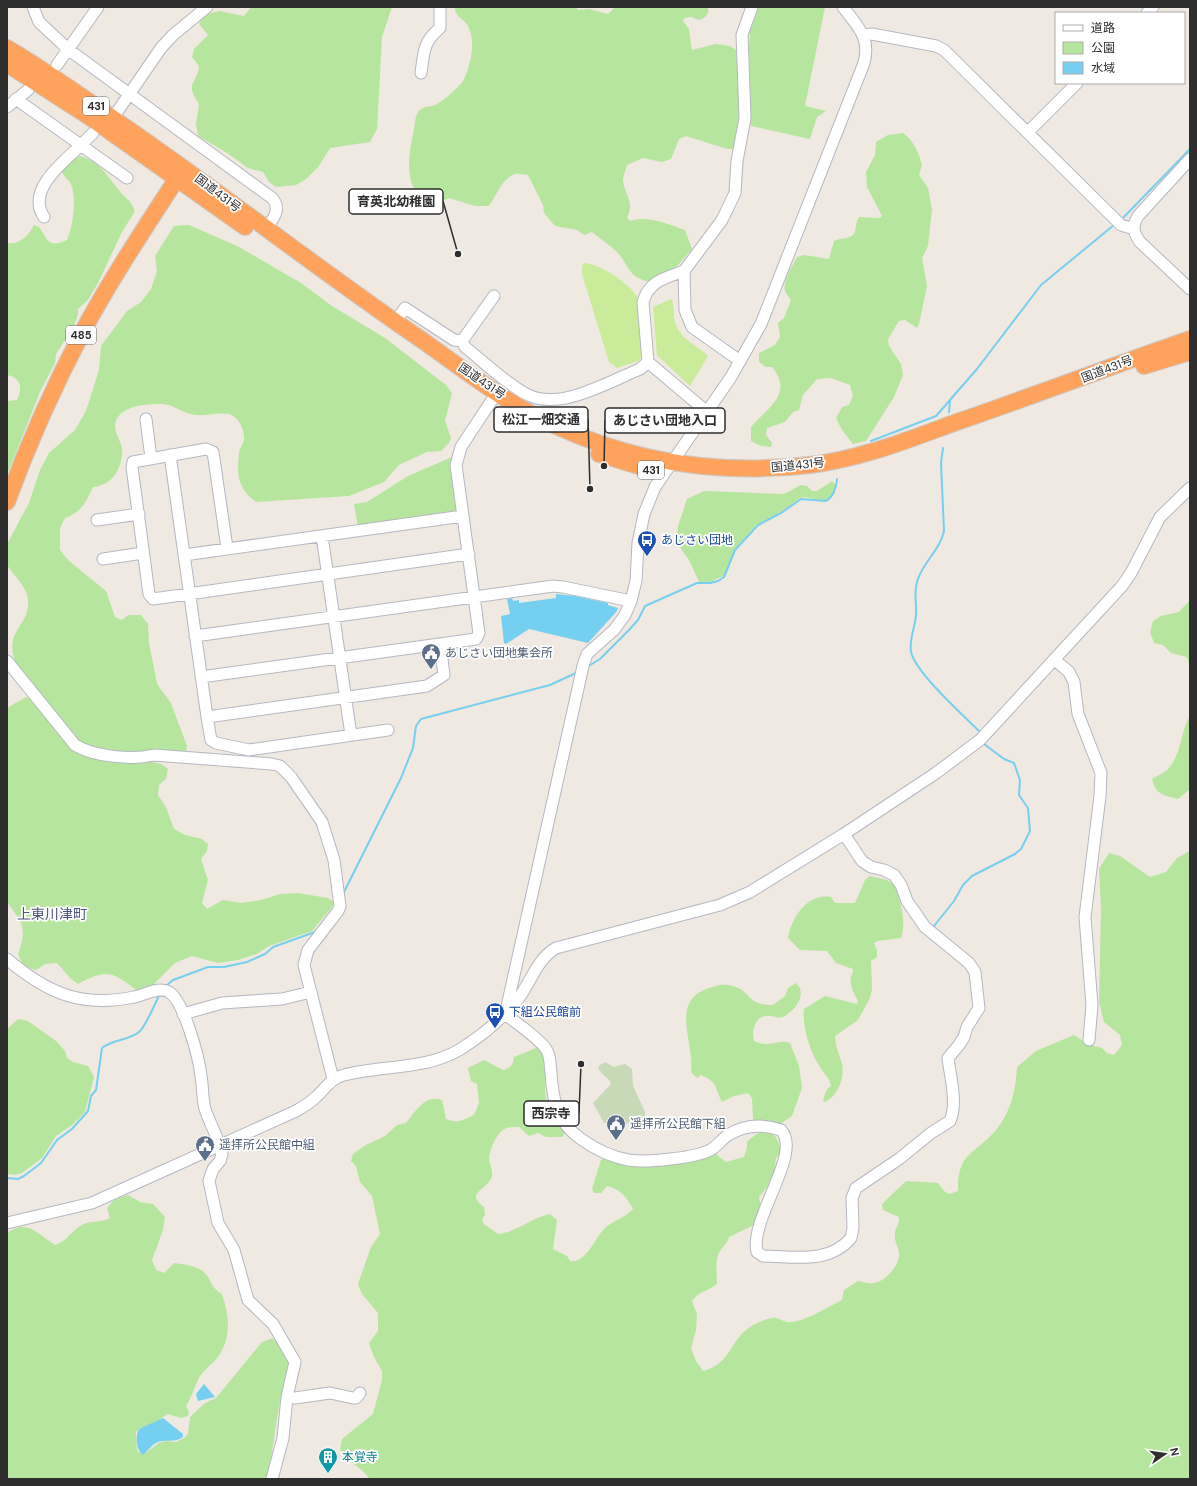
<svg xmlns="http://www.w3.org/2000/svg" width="1197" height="1486" viewBox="0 0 1197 1486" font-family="'DM Sans','Noto Sans JP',sans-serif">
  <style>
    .green { fill: #b6e59e }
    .cemetery { fill: #c8d9b8 }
    .pitch { fill: #c9ec9a }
    .water { fill: #75cff0 }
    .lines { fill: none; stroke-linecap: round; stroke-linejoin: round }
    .stream { stroke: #75cff0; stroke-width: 2 }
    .minor-casing { stroke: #b4b7c1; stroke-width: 13 }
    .highway-casing { stroke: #c9c9c9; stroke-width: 18 }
    .minor { stroke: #fff; stroke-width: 11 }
    .highway { stroke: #ffa35c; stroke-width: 16 }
    .labels { text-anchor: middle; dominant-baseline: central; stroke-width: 3.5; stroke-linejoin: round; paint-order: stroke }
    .shield { fill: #fff; stroke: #6d6d6d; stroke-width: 1 }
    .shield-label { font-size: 11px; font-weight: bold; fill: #2e2e2e }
    .street-label { font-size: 12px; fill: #2e2e2e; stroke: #fff }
    .transit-label { font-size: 12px; fill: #164399; stroke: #fff; text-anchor: start }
    .service-label { font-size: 12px; fill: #4e5e75; stroke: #fff; text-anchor: start }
    .culture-label { font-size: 12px; fill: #0d838f; stroke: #fff; text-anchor: start }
    .quarter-label { font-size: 14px; fill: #4d5680; stroke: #fff }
    .leader { fill: none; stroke: #2e2e2e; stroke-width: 1.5 }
    .callout-dot { fill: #2e2e2e; stroke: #fff; stroke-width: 1.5 }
    .callout { fill: #fff; stroke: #2e2e2e; stroke-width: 1.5 }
    .callout-label { font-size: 13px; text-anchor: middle; font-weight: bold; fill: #2e2e2e }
  </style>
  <rect width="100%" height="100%" fill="#efe9e1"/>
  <path class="green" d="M251,7H392L382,37L377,129L370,142L330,148L319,166L306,179L296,185L276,187L269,182L263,172L248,168L227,153L198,136L196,124L199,104C184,81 197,86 199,66L192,57L194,49L208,35L199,24L204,15L219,11L244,16Z
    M455,7H576L578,10L589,9L608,14L615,7H708C709,14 706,18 699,20L691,17L684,18L683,21L689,29L692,50L715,44L730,46L736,50C738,82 741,115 736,147L732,149H727L686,136L679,139L671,159L662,162L643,158L627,165C626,170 623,176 623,181C625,195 635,203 627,217L630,221C648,215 667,224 685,230L692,249L677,266L650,282C627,277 630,266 617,252C610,245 600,239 592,232L584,235L577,230L555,226L544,213L543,205L528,175C524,175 519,173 515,174C502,178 496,196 489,206H475L449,198C442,202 431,202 423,198C402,185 410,148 414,129C415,124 415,118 417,114C421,106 428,107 435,105C442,102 461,86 464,79C471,64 476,41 468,26C464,18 455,18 455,7Z
    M759,7H825L805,106L826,111L817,117L810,139L751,126L749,45L750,32Z
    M903,133C915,142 918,152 922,165L919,175L928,188L932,209L928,246L922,258L927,286L919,324L917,328L905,320L899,321L888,339L889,346L901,364L903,375L894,397L866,441L853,444L842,430L836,418L842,407L849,405L853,396L850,385L831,378L817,379L803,395L799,410L793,412L785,422L767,428L766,435L772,443L771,447L761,446L751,441V427C768,407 794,394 772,367H766L759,362V353L775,345L780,337L778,323L784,318L791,300C789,297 786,294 785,291C782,282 793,265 797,257L804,255L829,259L834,241C840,238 849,239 853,235C857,231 855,222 859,217L880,218L882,216L867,187L866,172L875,155L876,142L888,135Z
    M80,156C99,161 106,174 118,189C125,199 130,198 135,211L122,232L98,283L88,300L78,309V314L74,326L56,354L55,363L40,392L7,475V401L17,400C23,388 21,378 7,375V243C20,245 28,236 34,225L39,227C48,239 47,249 67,240C73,226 77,199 71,184C69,180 64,177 62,172L66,163Z
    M189,225L239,247L301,283L332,306L385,338L446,385L452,393L445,421L451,438L449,443L441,451L427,452L399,465L384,482L349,496L256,502C239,490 236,475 239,454C239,449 245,442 244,437C244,428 237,415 228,414C218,412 207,416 198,415C180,414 175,403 158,404C143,404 114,407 115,428C116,435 121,442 122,448C123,468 113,485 93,487C86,502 81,513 65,518L60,528V550L68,560L106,591L115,617L122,620L128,615H141L148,624L149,643L157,684L171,703L187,746L185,754L139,756L91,750L76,742L17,666C0,629 35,625 27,595C23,582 14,576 7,565V544L29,503L40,470L49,453L75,430L86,411L99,370L101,346L127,311L141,302L151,289L157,271L155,256L174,226Z
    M452,457L457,511L453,514L358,527L354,504L367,502L408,476Z
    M832,481L836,485C835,491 832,498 826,501L804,497L800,498L786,509L756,525L734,550L732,560L723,576L710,582H699L689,560L679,546L677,536L678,526L687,499L704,491L784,494L801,485L807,486L812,491H817Z
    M1190,600V668L1187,657L1171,653L1163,645L1154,643L1150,632L1153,621L1161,616L1179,612Z
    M26,697L33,698L75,749L149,761L161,764L168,769L166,779L159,785L158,795L166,807L174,829L185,835L202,839L208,844L207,851L201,859L208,880L202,903L207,909L223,900L241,903L261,900L280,894L298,893L328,898L334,902L332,907L312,931L269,946L257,954L238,960L218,963L192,956L175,963L150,988L136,990C112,971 106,969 78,984L70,978L57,963L45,964L36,970L24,967L18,954C28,928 22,923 7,902V708Z
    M1190,716V789L1178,799C1163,795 1156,795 1152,779C1157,776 1164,773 1168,769C1182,754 1180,732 1190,716Z
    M1190,851V1479H370C361,1467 348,1462 340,1450L342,1439L373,1414L382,1380V1371L374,1357L369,1343L378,1331V1313L362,1294L358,1284L371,1247L380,1234L372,1196L360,1182L356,1166L351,1161L353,1154L364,1146L385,1136L397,1125L406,1123C416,1111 425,1094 442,1100L446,1119C457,1124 463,1120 474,1115L479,1103L477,1084L471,1081L468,1068L484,1060L503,1070C511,1068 513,1065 514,1057L536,1048L540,1049C550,1066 545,1071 545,1089C545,1105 556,1120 565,1132L563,1137H546L538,1133L529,1136L519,1127C515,1127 510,1127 506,1128C497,1132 491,1147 489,1157C489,1163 493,1170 492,1175C490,1190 463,1192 484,1207L485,1215L482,1219L484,1224L498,1234C517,1232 531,1218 550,1214L557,1220L553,1249L567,1256L570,1261C587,1264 595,1236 607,1226C616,1220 625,1217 633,1209C627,1197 620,1189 607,1186L601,1193H594L592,1189L601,1160L606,1157L618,1160L712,1151L726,1162L744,1157L747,1148V1142C763,1125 778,1129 781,1153L776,1158L774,1173L767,1187L759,1197L761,1208L754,1225L729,1237C727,1245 721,1247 718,1255C715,1264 717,1274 717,1284C707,1292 700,1290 692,1301L697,1314L696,1330L691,1348L696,1361L703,1371C732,1364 729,1339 753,1325C758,1322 771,1317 776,1318C781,1319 786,1323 791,1322C806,1321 828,1307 842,1300L844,1290L858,1281C863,1282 869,1284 874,1283C885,1282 901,1264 899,1252C898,1246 894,1241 895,1234C895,1228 900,1224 899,1217L883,1210L882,1204L906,1181L938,1183L944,1191L949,1194L958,1191C957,1152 975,1155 996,1130C1011,1112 1016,1089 1017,1067L1036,1051L1074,1035L1088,1044L1102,1048L1107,1053L1114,1055L1122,1045L1120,1035L1104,1022L1099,1002L1101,908L1099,869L1109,853L1120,856L1150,877L1166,872L1177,858Z
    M870,876L887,880L896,886C900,904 907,920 901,938L878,941L874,943L877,950V957L871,961L872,989L870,998L858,1020L835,1036C836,1049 839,1052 842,1064C845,1077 838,1096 825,1102L823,1100L827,1089L831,1086C830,1078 824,1074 820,1067C810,1052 802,1027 804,1009L825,996L857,1004L858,1001C855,995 849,986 851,978C851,974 854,973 853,969L836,963L827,951L800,950L788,938C792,917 807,893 831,897L835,903H855L865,880Z
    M796,983C808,994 795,1010 785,1016C778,1020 773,1015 766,1016C755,1017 751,1032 754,1041C771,1049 778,1038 790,1043L799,1066L802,1088L792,1116L777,1126L757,1123L753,1119L752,1098L748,1093L734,1096L722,1102C714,1087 719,1083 701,1075L697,1078L691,1072C695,1044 670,1003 706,989C715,986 725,983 733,986C752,991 745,1005 773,1005L785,996L788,988Z
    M18,1019L28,1021L56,1041L65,1051L67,1058L73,1062L88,1066L94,1077L85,1112L72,1125L56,1136L42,1158L22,1173L15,1175L7,1174V1029Z
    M128,1195L140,1202L153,1204L165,1217L163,1230L152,1260L156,1270L164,1273L174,1263C183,1264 198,1266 205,1273C213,1282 209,1286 222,1294C229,1315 232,1337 218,1357C213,1364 203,1370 199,1378C194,1387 192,1397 186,1406L189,1412L188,1416L181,1418L168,1414L154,1423L139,1429L136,1432L137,1451L143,1455L159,1443L166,1441L176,1442L184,1438L188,1434L190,1417L205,1403L216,1398L262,1342L273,1338L284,1351L291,1365C275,1401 277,1441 266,1479H7V1233C27,1218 38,1234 55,1245C69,1240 69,1233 80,1226C90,1219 100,1224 110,1218L107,1208L114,1200Z"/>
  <path class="cemetery" d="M605,1062L614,1067L625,1064L632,1069L633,1086L645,1112V1117C633,1127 618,1122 604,1123L593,1103L611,1084C610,1078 601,1075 598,1068L600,1065Z"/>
  <path class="pitch" d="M584,263C599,263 635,286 639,301L642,356L638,361L617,368L609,362L582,274V266Z
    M671,299C675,305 673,315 675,323C681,340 697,345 708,356L690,386L657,355L653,307Z"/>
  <path class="water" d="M556,594L575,596L608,603V605L618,608L617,611L588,643L529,629L506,644L504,643L501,616L510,614L507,599L512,598L513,601L519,600V603L556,598Z
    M204,1384L215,1397L198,1401L196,1394Z
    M163,1418L183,1434V1437C175,1443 166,1439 158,1442C152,1444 148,1451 143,1455C136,1451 135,1435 139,1429Z"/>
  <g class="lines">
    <path class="stream" d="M1121,220L1190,149
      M949,412L950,401
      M871,441L936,416L977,369L1041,285L1114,225
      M943,448L941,463L944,531C940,550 924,561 918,579C913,591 917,603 916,615C915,628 909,639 911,652C916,673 962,714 979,731
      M587,667L600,659L628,631L638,620L645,606L697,583H710L718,581L724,577L735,550L758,525L781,513L801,499L826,501C834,496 836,488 837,479
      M343,894L401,778L413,748L416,726L421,719L550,685L576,673
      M934,926L954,901L963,885L972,876L1015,854L1021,849L1030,831L1028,808L1019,795L1020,780L1014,763L1004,759L984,744
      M166,986L173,980L208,967H224L247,962L265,954L273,947L315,932L332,911
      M7,1178L18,1179L24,1176L41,1163L57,1140L72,1129L88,1111L91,1096L96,1090L102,1048C113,1039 128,1041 139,1032C145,1028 155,1003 160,994"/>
    <g class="minor-casing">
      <path id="minor" d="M33,7L39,22L69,50L272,198C282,209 273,219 266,229
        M1147,13L1153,7
        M863,35L872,34L936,46L944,50L1121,225L1134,229
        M57,65L98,7
        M421,73C424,52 423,42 440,28V7
        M16,99L127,178
        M7,107L28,90
        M117,112L161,48L173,35L207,7
        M1028,132L1077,83
        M82,144L93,133
        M1190,159L1138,216C1132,226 1133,232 1140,242L1190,289
        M44,217C26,191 62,163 79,147
        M684,271C665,278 649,281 643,302L648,362L707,412
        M395,322L405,308L454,340L462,341L494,296
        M462,341L465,347C484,362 504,382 526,394C559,412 608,382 640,369L648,362
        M740,361L692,327L685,310L684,271L722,220L735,193L737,161L745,118L742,35L752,7
        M146,419L151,458
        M170,455L207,717L211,740L216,743L249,750L388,730
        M97,520L139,514
        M322,536L351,735
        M227,548L213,452L206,449L133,462L132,467L149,594L153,599L469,554
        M184,555L463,516
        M103,559L143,553
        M195,636L553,586L563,587L631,601
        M1055,660L1069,672L1074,682L1078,714L1101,773L1100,796L1085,917L1092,1005L1089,1040
        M7,661L75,745C94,757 133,760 154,755L272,764L280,766L291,777L322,822L334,860L340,906L338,911L308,950L304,965L333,1079
        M201,677L476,639L479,633L456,465L461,447L492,400
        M207,717L427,686L444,675L440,644
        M7,959C47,993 81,1008 134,997C145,995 159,986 169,992C184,1001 199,1058 201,1076C203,1087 202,1097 205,1109C210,1124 219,1139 222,1154L220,1161L213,1169L209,1181L218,1223L234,1250L248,1300L273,1324L295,1362L287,1397L283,1438L272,1479
        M506,1011L583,666L587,654L614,630L625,615L631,601L636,581L638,543L644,514L655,487L731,377L761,324L864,63C871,37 857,26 843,7
        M183,1014L222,1003L282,999L311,992
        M505,1014C516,1023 539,1038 546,1049C551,1056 550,1066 551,1073C553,1102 557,1122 581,1139C595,1149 612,1157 628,1160C646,1163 697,1158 712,1149C718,1145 722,1139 728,1135C744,1125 763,1124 781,1130C803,1153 749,1219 757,1252L763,1256C793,1256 828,1265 851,1238L853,1228L852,1198L856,1188L899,1159L931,1133L950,1121C958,1103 950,1076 948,1058L959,1045L964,1037L967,1027L979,1008L975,972L969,963L925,927L907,901L901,885L894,875L884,870L871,867L862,861L844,834
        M7,1223L92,1203L296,1111C303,1107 310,1103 316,1097C325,1089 331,1078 344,1075C382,1065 425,1070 459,1050C480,1037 503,1018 518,999C531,982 537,959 556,948L720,905L750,892L844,834L936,773L980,740L1122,586L1131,573L1160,517L1190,488
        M287,1397L295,1398L330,1393L353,1398H356L360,1393"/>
    </g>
    <g class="highway-casing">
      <path id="highway" d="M7,48C45,70 81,96 118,122C219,191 315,267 416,336C461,367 506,404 556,426C636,463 723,475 810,465C861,459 910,439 957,422C1035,395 1112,366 1190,339
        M7,64L88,116L245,227
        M1144,366L1190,352
        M599,454L645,468
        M7,502C28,444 54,386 83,331C113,275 149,222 183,169"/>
    </g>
    <use href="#minor" class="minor"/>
    <use href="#highway" class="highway"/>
  </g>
  <defs>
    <g id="bus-pin" transform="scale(1)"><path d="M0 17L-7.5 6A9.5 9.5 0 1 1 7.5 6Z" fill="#1a4fb4" stroke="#fff"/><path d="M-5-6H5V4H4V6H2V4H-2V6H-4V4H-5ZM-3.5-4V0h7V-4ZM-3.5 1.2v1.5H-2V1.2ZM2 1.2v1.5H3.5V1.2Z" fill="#fff"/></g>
    <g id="civic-pin" transform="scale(1)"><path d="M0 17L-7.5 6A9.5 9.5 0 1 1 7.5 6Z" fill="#5c6f8a" stroke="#fff"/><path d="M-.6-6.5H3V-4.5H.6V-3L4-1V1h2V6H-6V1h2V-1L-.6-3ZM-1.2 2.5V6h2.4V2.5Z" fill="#fff"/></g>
    <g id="building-pin" transform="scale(1)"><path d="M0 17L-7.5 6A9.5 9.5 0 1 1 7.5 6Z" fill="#0f9aa8" stroke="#fff"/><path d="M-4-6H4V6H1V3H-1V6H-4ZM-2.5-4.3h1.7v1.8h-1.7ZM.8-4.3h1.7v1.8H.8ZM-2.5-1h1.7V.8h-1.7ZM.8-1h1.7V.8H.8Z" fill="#fff"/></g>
  </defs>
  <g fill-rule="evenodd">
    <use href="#bus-pin" x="647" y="540"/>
    <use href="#civic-pin" x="431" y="653"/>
    <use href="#bus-pin" x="495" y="1012"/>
    <use href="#civic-pin" x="616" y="1124"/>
    <use href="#civic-pin" x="205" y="1145"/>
    <use href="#building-pin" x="328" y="1457"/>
  </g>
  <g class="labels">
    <g class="shield">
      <rect x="83" y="97" width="26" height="18" rx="3"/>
      <rect x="66" y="326" width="30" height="18" rx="3"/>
      <rect x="638" y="461" width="26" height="18" rx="3"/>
    </g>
    <g class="shield-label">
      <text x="96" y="106">431</text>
      <text x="81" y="335">485</text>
      <text x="651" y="470">431</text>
    </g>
    <g class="street-label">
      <text transform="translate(218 193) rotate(37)">国道431号</text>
      <text transform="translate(1107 369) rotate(-21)">国道431号</text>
      <text transform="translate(482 381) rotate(34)">国道431号</text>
      <text transform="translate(798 465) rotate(-6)">国道431号</text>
    </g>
    <g class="transit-label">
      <text x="661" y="540">あじさい団地</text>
      <text x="509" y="1012">下組公民館前</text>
    </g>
    <g class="service-label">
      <text x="445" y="653">あじさい団地集会所</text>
      <text x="630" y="1124">遥拝所公民館下組</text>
      <text x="219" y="1145">遥拝所公民館中組</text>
    </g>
    <g class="culture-label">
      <text x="342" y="1457">本覚寺</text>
    </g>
    <g class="quarter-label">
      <text x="52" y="914">上東川津町</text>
    </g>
  </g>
  <path class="leader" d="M458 254L443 201M590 489L588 419M604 466L605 420M581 1064L579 1113"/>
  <g class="callout-dot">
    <circle cx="458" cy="254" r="4"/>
    <circle cx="590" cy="489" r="4"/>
    <circle cx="604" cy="466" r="4"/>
    <circle cx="581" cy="1064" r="4"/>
  </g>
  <g class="callout">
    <rect x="349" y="189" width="94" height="25" rx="4"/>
    <rect x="494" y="407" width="94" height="25" rx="4"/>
    <rect x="605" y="408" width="120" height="25" rx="4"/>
    <rect x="524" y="1101" width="55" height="25" rx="4"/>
  </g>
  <g class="callout-label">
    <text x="396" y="206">育英北幼稚園</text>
    <text x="541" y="424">松江一畑交通</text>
    <text x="665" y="425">あじさい団地入口</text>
    <text x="551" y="1118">西宗寺</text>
  </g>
  <rect width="1197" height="1486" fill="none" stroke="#2e2e2e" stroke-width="16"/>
  <rect x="1055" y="12" width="130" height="72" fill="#ffffff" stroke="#ababab"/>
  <rect x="1063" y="25" width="20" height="6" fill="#ffffff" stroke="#ababab"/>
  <text x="1091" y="32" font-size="12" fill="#2e2e2e">道路</text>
  <rect x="1063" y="42" width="20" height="12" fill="#b6e59e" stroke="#ababab"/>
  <text x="1091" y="52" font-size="12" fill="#2e2e2e">公園</text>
  <rect x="1063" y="62" width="20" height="12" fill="#75cff0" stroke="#ababab"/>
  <text x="1091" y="72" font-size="12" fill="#2e2e2e">水域</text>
  <g transform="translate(1165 1454) rotate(77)" stroke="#ffffff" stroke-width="3" paint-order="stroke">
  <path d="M0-3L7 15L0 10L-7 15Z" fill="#2e2e2e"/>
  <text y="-6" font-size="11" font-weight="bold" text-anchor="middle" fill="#2e2e2e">N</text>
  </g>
</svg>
